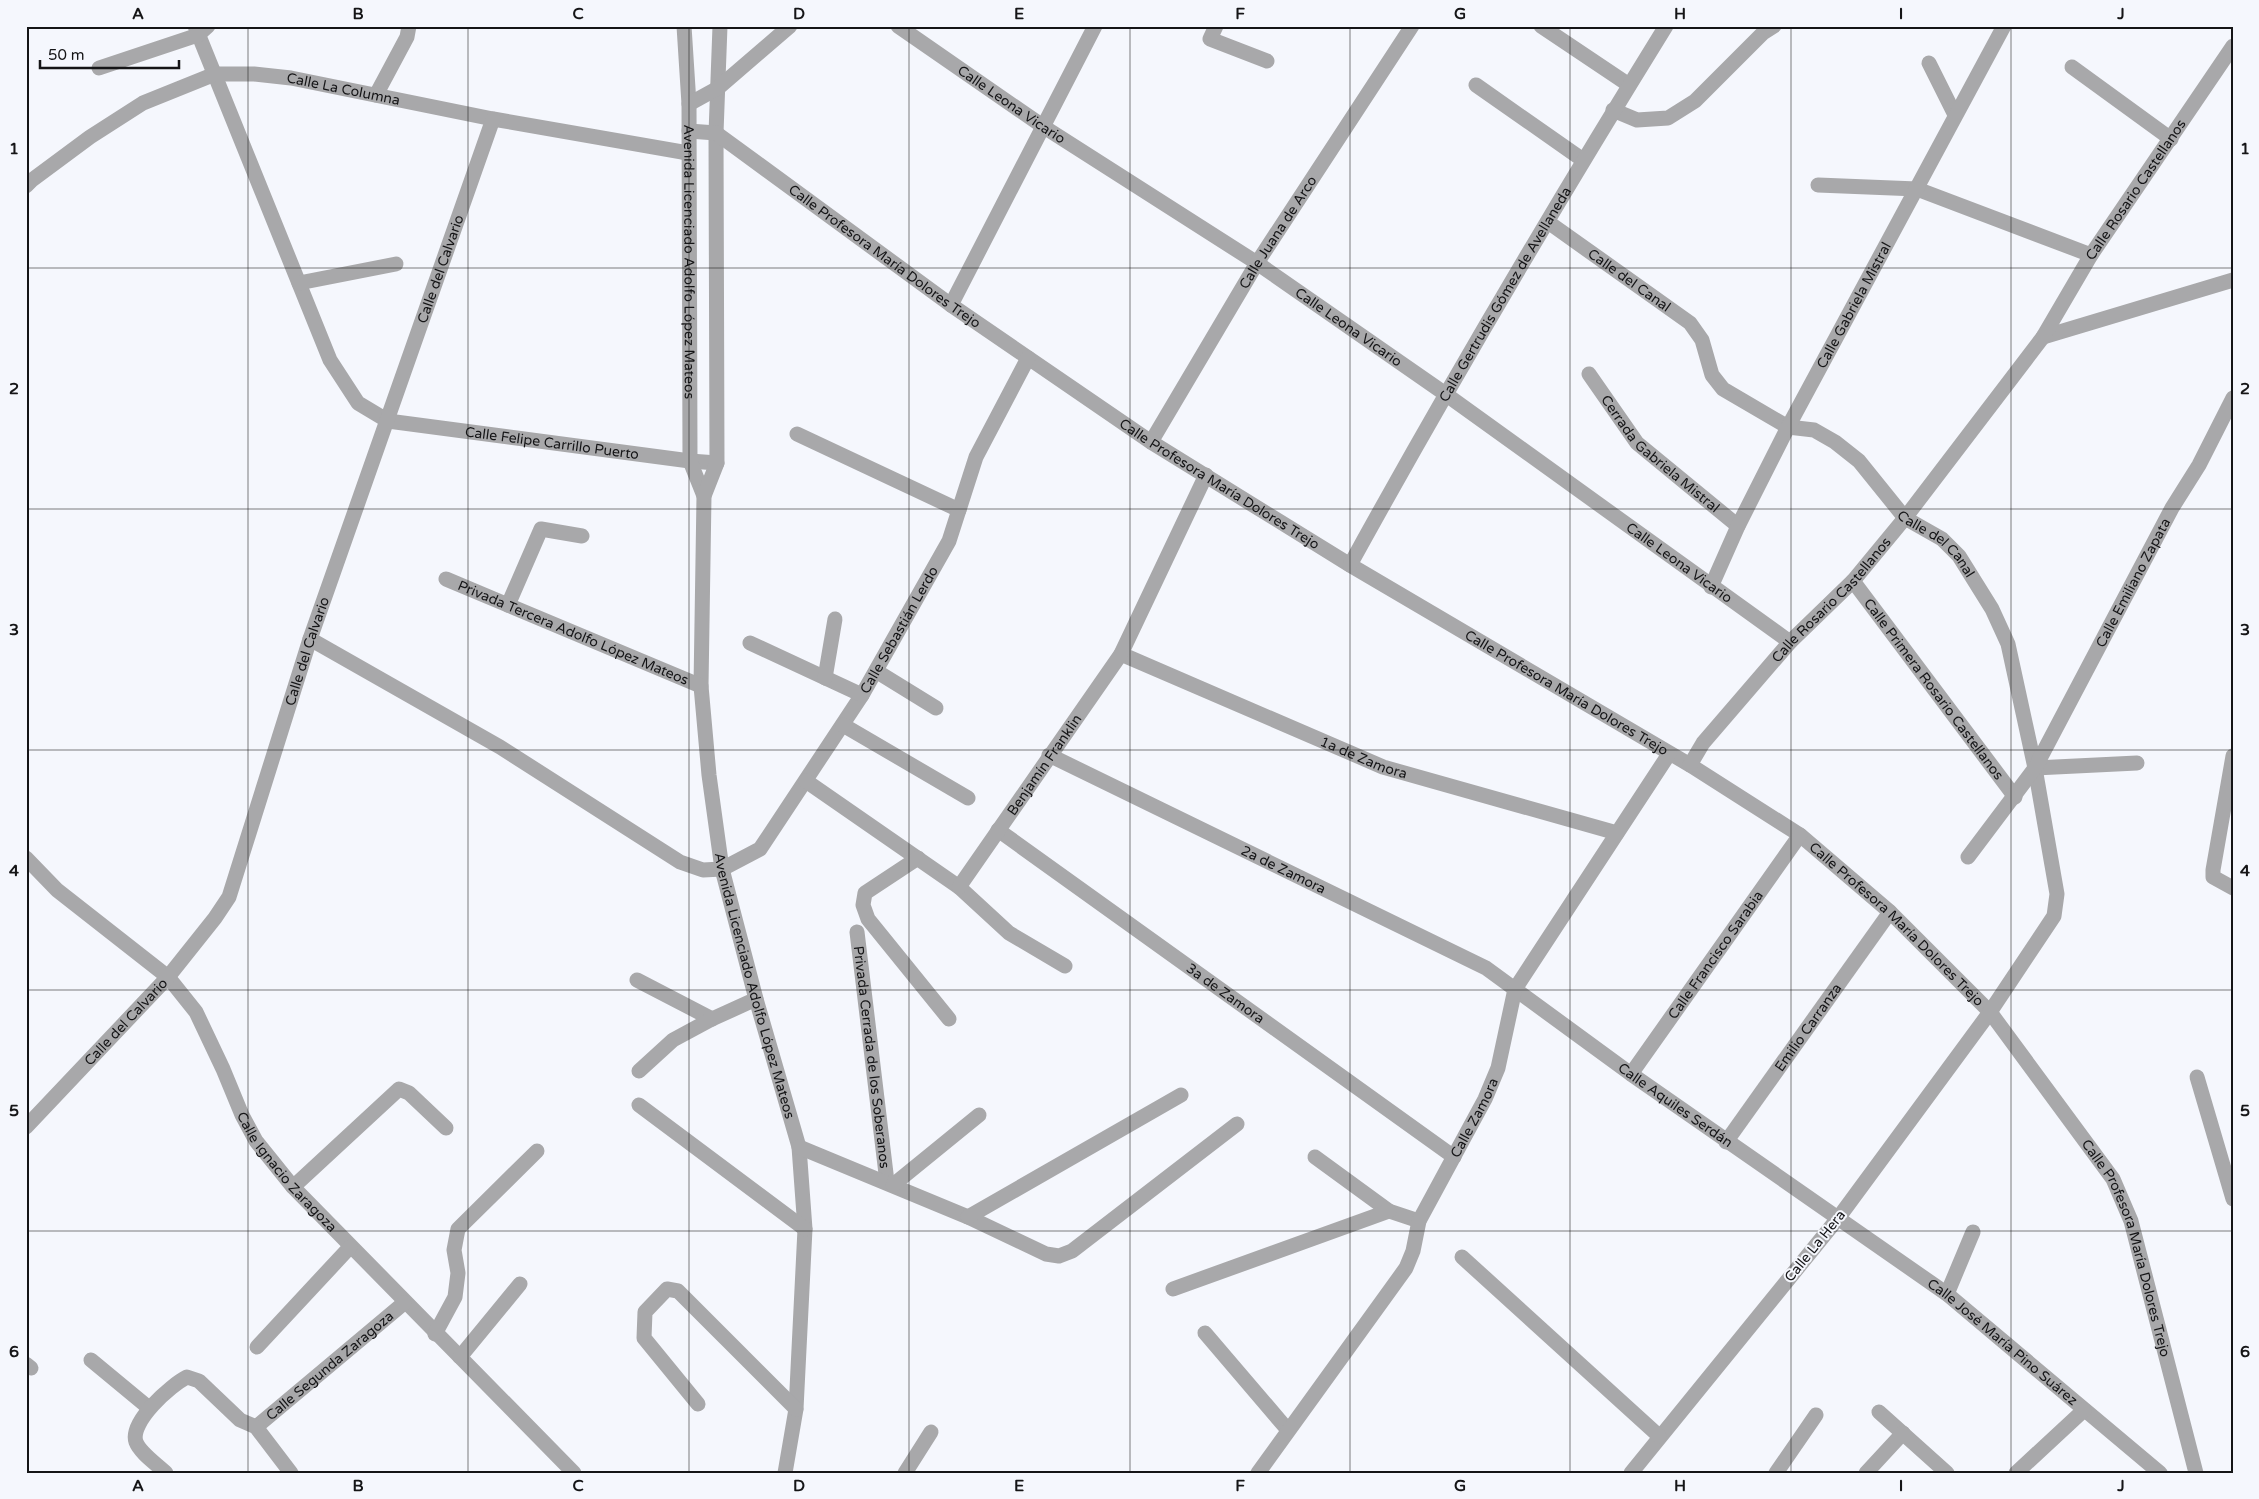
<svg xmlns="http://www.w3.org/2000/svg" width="2259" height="1499" viewBox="0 0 2259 1499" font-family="'Varela Round',sans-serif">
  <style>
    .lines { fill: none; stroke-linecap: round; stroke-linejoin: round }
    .minor { stroke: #a8a8aa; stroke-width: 15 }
    .grid { fill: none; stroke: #151517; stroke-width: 1; stroke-opacity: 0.55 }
    .labels { text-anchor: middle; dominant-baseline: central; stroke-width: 4; stroke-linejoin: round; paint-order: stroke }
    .street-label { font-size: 14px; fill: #151517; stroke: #f5f7fd }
    .neatline { fill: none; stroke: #151517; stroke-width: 2 }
    .grid-label { font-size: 16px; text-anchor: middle; font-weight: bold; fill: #151517 }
  </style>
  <rect width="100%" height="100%" fill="#f5f7fd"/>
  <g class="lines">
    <g class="minor">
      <path id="s1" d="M195,26L330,360L358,403L388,421L690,461L717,463"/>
      <path id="s2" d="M684,26L689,104L690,461L704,496"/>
      <path id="s3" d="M720,26L716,133L717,463L704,496L701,686L709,775L722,869L756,999L799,1147L805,1229L796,1409L785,1473"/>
      <path id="s4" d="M898,26L1044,127L1257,263L1444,393L1790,642"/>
      <path d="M1216,26L1210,39L1267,61"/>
      <path d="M1541,26L1629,85"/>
      <path d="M1929,63L1955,115"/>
      <path d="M2072,67L2171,139"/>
      <path d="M99,68L198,35L208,26"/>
      <path d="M1476,85L1583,160"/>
      <path d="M376,95L407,37L409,26"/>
      <path d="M689,104L718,88L790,26"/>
      <path d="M1613,110L1637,120L1668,118L1695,101L1763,33L1774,26"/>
      <path id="s5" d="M689,131L716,133L951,305L1151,442L1350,565L1690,765L1800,835L1890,912L1990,1012L2113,1179L2131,1221L2196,1473"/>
      <path d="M1818,185L1917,189L2091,255"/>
      <path id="s6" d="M26,186L32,180L90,137L143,103L215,74H254L291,78L493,119L688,153"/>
      <path id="s7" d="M1548,222L1690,323L1702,340L1712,375L1723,389L1788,427L1814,430L1835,442L1859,461L1905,518L1942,539L1959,556L1992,609L2008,644L2035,768L2057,894L2054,916L1990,1012L1839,1217L1631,1473"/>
      <path d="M299,283L396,264"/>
      <path d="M951,305L1095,26"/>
      <path d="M2043,337L2233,280"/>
      <path id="s8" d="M1589,374L1637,443L1738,526"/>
      <path d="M797,434L959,510"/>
      <path id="s9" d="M1151,442L1257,263L1412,26"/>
      <path id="s10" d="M1350,565C1450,383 1556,204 1666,26"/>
      <path id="s11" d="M446,579L701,686"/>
      <path id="s12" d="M1853,581L2015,797"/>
      <path id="s13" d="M1711,587L1738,526L1788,427L2004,26"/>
      <path d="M508,605L541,529L582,536"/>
      <path id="s14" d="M310,639L500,747L680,862L703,870L722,869L760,849L862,695L949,541L976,457L1028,358"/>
      <path d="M750,643L862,695"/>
      <path id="s15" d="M1121,654L1383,767L1617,833"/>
      <path d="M876,671L936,708"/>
      <path d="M825,678L835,619"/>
      <path d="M843,725L968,798"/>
      <path id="s16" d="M1049,755L1486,968L1631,1074L1947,1294L2160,1473"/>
      <path d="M2233,756L2213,870V877L2233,888"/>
      <path id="s17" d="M1690,765L1703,743L1790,642L1853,581L1905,518L2043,337L2091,255L2233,46"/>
      <path d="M2035,768L2137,763"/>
      <path d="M806,781L959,887L1009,933L1065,966"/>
      <path id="s18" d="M998,830L1454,1157"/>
      <path id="s19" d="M1968,857L2035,768L2172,508L2199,465L2233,398"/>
      <path id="s20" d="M26,858L57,890L168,977L196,1012L223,1069L242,1115L256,1141L293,1187L574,1473"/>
      <path d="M918,858L865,893L863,905L868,919L949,1019"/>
      <path id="s21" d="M959,887L1121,654L1206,475"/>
      <path id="s22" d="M857,932L887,1182"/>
      <path d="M637,980L712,1019"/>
      <path d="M639,1071L673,1040L712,1019L756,999"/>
      <path id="s23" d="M1631,1074L1800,835"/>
      <path d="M2197,1077L2233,1199"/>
      <path d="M639,1105L805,1229"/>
      <path id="s24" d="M26,1127L168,977L215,918L229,897L310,639L493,119"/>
      <path id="s25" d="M1726,1142L1890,912"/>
      <path d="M799,1147L968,1217L1046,1254L1059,1256L1072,1251L1237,1124"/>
      <path d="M1315,1157L1389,1211L1419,1221"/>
      <path d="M893,1185L979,1115"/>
      <path d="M293,1187L399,1089L409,1093L446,1128"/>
      <path d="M968,1217L1181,1095"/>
      <path d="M1462,1257L1659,1436"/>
      <path d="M1173,1289L1389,1211"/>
      <path d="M1947,1294L1973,1232"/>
      <path d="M1205,1333L1287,1429"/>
      <path d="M435,1334L455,1297L458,1273L454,1250L458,1229L537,1151"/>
      <path d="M257,1347L350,1247"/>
      <path d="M460,1357L520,1284"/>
      <path d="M91,1360L149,1408"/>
      <path d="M26,1364L31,1368"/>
      <path d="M698,1404L644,1338L645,1312L667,1289L678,1291L796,1409"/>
      <path d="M1879,1412L1947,1473"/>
      <path id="s26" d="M256,1427L404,1303"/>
      <path d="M166,1473C158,1465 140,1453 136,1442C129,1422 171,1385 187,1377L199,1381L240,1420L256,1427L291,1473"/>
      <path d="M905,1473L931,1432"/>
      <path id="s27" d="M1258,1473L1406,1268L1413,1251L1419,1221L1485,1099L1498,1068L1515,989L1669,754"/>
      <path d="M1776,1473L1816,1415"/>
      <path d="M1866,1473L1903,1433"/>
      <path d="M2016,1473L2084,1410"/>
    </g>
  </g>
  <path class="grid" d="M248,26V1473M468,26V1473M689,26V1473M909,26V1473M1130,26V1473M1350,26V1473M1570,26V1473M1791,26V1473M2011,26V1473M26,268H2233M26,509H2233M26,750H2233M26,990H2233M26,1231H2233"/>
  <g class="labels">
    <g class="street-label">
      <text stroke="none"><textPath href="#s6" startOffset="351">Calle La Columna</textPath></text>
      <text stroke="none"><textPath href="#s4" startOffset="138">Calle Leona Vicario</textPath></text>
      <text stroke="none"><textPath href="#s17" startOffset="730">Calle Rosario Castellanos</textPath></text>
      <text stroke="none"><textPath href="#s9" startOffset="245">Calle Juana de Arco</textPath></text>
      <text stroke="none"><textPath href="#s5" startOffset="236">Calle Profesora María Dolores Trejo</textPath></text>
      <text stroke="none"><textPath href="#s2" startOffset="236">Avenida Licenciado Adolfo López Mateos</textPath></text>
      <text stroke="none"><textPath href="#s24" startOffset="970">Calle del Calvario</textPath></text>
      <text stroke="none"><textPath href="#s7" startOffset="100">Calle del Canal</textPath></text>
      <text stroke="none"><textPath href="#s10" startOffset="312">Calle Gertrudis Gómez de Avellaneda</textPath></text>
      <text stroke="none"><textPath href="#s13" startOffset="316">Calle Gabriela Mistral</textPath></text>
      <text stroke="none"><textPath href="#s4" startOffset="542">Calle Leona Vicario</textPath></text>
      <text stroke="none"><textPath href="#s1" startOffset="612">Calle Felipe Carrillo Puerto</textPath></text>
      <text stroke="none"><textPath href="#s8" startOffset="108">Cerrada Gabriela Mistral</textPath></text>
      <text stroke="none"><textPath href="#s5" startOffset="641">Calle Profesora María Dolores Trejo</textPath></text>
      <text stroke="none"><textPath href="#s7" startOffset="520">Calle del Canal</textPath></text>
      <text stroke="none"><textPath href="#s4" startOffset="948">Calle Leona Vicario</textPath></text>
      <text stroke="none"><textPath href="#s19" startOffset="321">Calle Emiliano Zapata</textPath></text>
      <text stroke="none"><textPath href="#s17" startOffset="218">Calle Rosario Castellanos</textPath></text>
      <text stroke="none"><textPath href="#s14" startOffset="778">Calle Sebastián Lerdo</textPath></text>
      <text stroke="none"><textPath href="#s11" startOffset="138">Privada Tercera Adolfo López Mateos</textPath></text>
      <text stroke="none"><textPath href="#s24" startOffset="565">Calle del Calvario</textPath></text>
      <text stroke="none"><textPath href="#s12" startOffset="135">Calle Primera Rosario Castellanos</textPath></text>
      <text stroke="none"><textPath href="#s5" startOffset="1046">Calle Profesora María Dolores Trejo</textPath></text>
      <text stroke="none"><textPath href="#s15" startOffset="264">1a de Zamora</textPath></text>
      <text stroke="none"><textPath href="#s21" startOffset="149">Benjamín Franklin</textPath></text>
      <text stroke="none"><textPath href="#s16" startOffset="261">2a de Zamora</textPath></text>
      <text stroke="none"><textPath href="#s5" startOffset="1451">Calle Profesora María Dolores Trejo</textPath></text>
      <text stroke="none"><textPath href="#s23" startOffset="146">Calle Francisco Sarabia</textPath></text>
      <text stroke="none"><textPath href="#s3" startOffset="968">Avenida Licenciado Adolfo López Mateos</textPath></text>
      <text stroke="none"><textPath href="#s18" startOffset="280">3a de Zamora</textPath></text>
      <text stroke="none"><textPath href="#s24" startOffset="145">Calle del Calvario</textPath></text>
      <text stroke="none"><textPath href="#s25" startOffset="141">Emilio Carranza</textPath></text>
      <text stroke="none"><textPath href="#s22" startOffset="126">Privada Cerrada de los Soberanos</textPath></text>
      <text stroke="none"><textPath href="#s16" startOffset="720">Calle Aquiles Serdán</textPath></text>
      <text stroke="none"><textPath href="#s27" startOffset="419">Calle Zamora</textPath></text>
      <text stroke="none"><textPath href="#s20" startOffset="416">Calle Ignacio Zaragoza</textPath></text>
      <text transform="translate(1815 1246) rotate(-51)">Calle La Hera</text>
      <text stroke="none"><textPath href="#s5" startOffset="1856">Calle Profesora María Dolores Trejo</textPath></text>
      <text stroke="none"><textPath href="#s16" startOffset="1124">Calle José María Pino Suárez</textPath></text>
      <text stroke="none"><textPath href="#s26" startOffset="96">Calle Segunda Zaragoza</textPath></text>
    </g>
  </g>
  <rect width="2259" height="1499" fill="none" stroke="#f5f7fd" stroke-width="55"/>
  <path d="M40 60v8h139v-8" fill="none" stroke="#151517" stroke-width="2.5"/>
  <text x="48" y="60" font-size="15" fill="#151517" stroke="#f5f7fd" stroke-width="4" paint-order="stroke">50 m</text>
  <rect x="28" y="28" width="2204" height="1444" class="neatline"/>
  <g class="grid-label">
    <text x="138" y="19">A</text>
    <text x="358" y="19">B</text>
    <text x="578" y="19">C</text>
    <text x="799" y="19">D</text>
    <text x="1019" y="19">E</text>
    <text x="1240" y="19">F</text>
    <text x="1460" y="19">G</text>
    <text x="1680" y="19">H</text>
    <text x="1901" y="19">I</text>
    <text x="2121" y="19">J</text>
    <text x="14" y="154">1</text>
    <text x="2245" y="154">1</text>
    <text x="14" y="394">2</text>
    <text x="2245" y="394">2</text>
    <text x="14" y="635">3</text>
    <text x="2245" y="635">3</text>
    <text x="14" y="876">4</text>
    <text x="2245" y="876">4</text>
    <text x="14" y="1116">5</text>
    <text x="2245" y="1116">5</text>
    <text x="14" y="1357">6</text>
    <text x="2245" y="1357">6</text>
    <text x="138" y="1491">A</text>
    <text x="358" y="1491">B</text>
    <text x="578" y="1491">C</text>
    <text x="799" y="1491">D</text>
    <text x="1019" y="1491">E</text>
    <text x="1240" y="1491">F</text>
    <text x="1460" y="1491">G</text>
    <text x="1680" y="1491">H</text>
    <text x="1901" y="1491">I</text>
    <text x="2121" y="1491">J</text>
  </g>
</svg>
